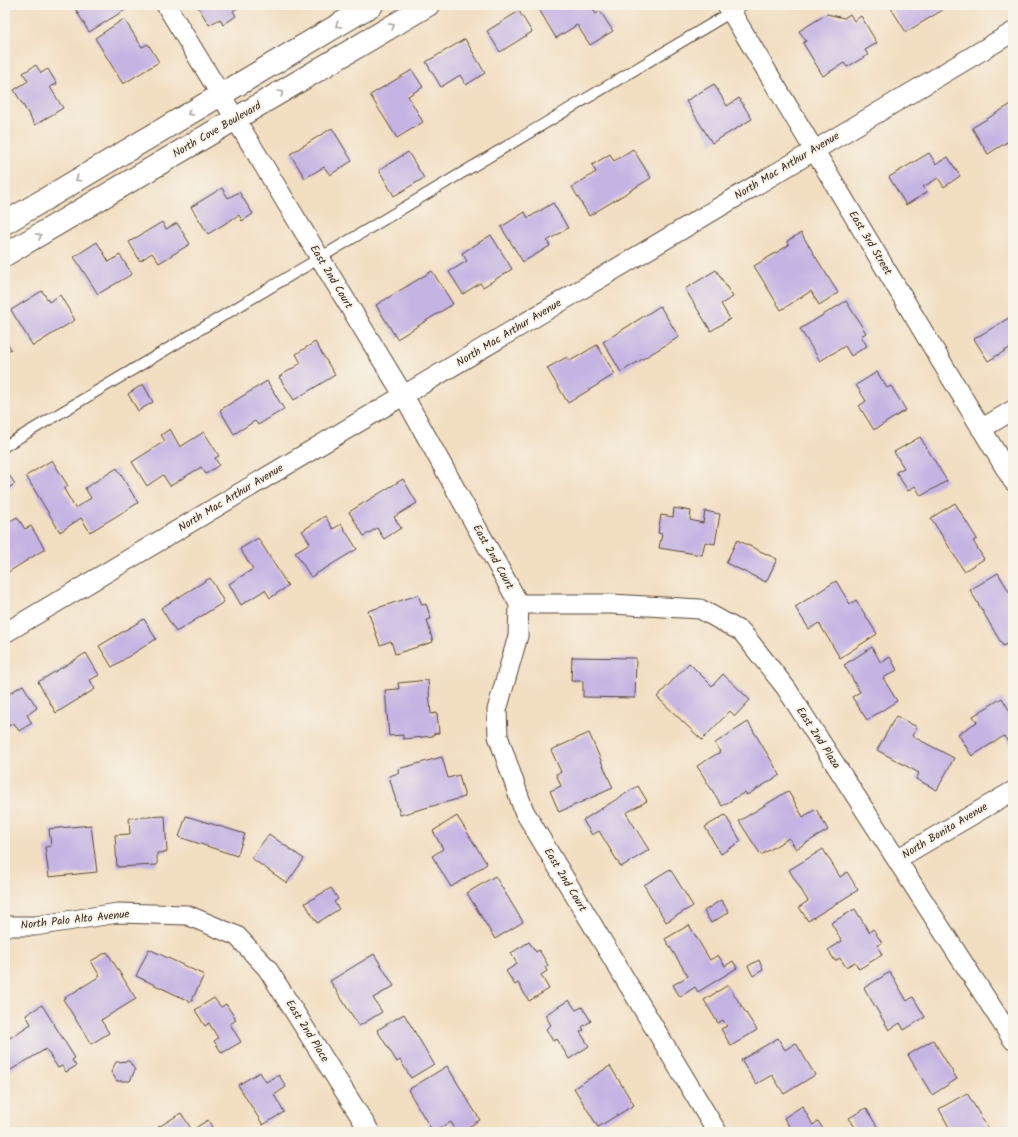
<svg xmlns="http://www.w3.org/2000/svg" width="1018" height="1137" viewBox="0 0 1018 1137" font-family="Kalam,sans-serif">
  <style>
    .building { fill: #c5b4e3 }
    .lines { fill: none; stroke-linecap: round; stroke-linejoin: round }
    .lane-casing { stroke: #564536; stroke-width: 12 }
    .street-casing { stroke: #564536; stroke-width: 21 }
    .secondary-casing { stroke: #564536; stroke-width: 24 }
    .lane { stroke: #fff; stroke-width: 10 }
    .street { stroke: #fff; stroke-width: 19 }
    .secondary { stroke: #fff; stroke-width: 22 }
    .oneway { stroke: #a79f9a }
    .labels { text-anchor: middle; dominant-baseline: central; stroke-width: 4; stroke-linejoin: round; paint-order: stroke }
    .street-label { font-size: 11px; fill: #3b2a1e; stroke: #f7f3e8 }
  </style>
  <rect width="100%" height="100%" fill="#f7f3e8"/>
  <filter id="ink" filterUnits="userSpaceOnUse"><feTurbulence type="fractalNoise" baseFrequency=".025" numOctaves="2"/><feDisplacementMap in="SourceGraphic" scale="8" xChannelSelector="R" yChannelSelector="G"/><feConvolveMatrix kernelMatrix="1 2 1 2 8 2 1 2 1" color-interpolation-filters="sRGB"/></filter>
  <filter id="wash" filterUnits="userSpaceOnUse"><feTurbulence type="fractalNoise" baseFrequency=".012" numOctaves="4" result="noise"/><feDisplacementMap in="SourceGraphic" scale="16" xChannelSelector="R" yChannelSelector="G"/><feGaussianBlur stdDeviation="0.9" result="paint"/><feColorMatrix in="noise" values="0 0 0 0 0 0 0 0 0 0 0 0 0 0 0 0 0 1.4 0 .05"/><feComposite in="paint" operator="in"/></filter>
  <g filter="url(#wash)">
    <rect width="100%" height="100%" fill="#f2dec1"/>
    <g id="blocks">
      <path class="building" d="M73,5H129L130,7L89,32Z
        M197,5H242L233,11L236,16L223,25L220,19L209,25Z
        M591,5L596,14L600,11L613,31L590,45L577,25L556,38L537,6Z
        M889,5H945L946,8L906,32Z
        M519,11L532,32L500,52L487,31Z
        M827,14L844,18L850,14L854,21L861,16L877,43L865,50L868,55L847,67L844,63L823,76L803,43L806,41L799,31Z
        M124,19L142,47L148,44L159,62L123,84L95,38Z
        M465,39L485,73L466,85L460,75L441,87L426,62Z
        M36,65L41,73L48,69L57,84L50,87L63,108L35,125L14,90L28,81L23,73Z
        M412,70L423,87L408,96L423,122L397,138L370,95Z
        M714,84L727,106L739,98L752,119L712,143L686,101Z
        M1013,103V151L1007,142L988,154L972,128Z
        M332,128L352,161L330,175L324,167L305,178L290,154Z
        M633,149L651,178L589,216L572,187L596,172L592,165L610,154L614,161Z
        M408,152L424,178L394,196L379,170Z
        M929,153L936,164L948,157L960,176L944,187L938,178L923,187L927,192L906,205L889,177Z
        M222,188L228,198L239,192L253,214L242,221L239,215L208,234L191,207Z
        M553,203L568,228L547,241L550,246L523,262L501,227L525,212L528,218Z
        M162,222L166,229L177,223L190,244L159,263L152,253L140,261L129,242Z
        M801,233L838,293L819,305L811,291L781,310L754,266L789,245L787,241Z
        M491,235L512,269L483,287L480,283L463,294L449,272L467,261L462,253Z
        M97,242L109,262L120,255L132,274L98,294L74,257Z
        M716,270L733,297L721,304L730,319L711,331L685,289Z
        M432,271L453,304L397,339L376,305Z
        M42,291L49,302L60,295L75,320L33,346L11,310Z
        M846,301L866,333L861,336L867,346L851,356L845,346L820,361L800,329Z
        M660,306L679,337L621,372L603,342Z
        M1012,316L1013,346L988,361L974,339Z
        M5,339L11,349L5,353Z
        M315,342L335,375L294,400L279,377L301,363L296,354Z
        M597,345L615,374L568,403L547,368L567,357L570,361Z
        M877,372L887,388L891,386L906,410L874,430L859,406L866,401L856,385Z
        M267,381L284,409L258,425L255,421L234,434L220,410Z
        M143,384L153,402L138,411L128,394Z
        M170,429L180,447L204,432L219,456L215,458L219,465L206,474L201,467L170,486L163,475L147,486L132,462L165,441L161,435Z
        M920,437L947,481L921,496L915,486L908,491L896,472L904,468L894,452Z
        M52,460L68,486L64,489L75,508L91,498L85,488L117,468L138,503L90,532L81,518L60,532L26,476Z
        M5,469L15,484L5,490Z
        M403,479L417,503L394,517L401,528L384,539L377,528L364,536L349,512Z
        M955,503L977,539L973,541L984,559L964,571L931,518Z
        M674,508L691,511L690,520L703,523L705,511L720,514L715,544L705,542L702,555L659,548L662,534L658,533L661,515L673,517Z
        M325,516L333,529L341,524L357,549L311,577L295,552L310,543L302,531Z
        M17,517L25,529L31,526L45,549L5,574V524Z
        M258,538L288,586L270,598L265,590L241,605L229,584L253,569L240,549Z
        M737,540L777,559L766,582L726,563Z
        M998,573L1013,598V640L1003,646L970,590Z
        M210,578L224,602L176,632L161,608Z
        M836,581L850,604L856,600L877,634L840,658L819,623L809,629L795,607Z
        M418,595L422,605L426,604L431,619L427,620L433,642L395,654L391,641L380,645L368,611Z
        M144,619L156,639L112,667L99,646Z
        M872,647L881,663L890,657L897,670L883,678L897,701L867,720L852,697L860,692L844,665Z
        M86,653L99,675L90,680L95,689L56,713L38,682Z
        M572,657L636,658L635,698L583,697V681H571Z
        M689,663L712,686L723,674L750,700L735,716L730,711L702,740L657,697Z
        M428,680L431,714L437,713L439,733L433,734V736L403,739V735L389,736L385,690L399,689L398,683Z
        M23,685L37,708L27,715L32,723L19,731L14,723L5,728V696Z
        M1002,698L1013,717V742L1010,745L1004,736L972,756L958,734L977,722L973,716Z
        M896,716L917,727L912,736L954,758L937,790L916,779L919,773L877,750Z
        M748,722L780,775L747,795L745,792L722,806L697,766L720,752L715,743Z
        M589,733L613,788L559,812L550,791L561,786L556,774L561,772L551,750Z
        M442,757L448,778L459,775L465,797L400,815L389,776L399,773L398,769Z
        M638,786L647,801L626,813L649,850L621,867L599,831L592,835L583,820Z
        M788,791L803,817L816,809L828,830L796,849L789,838L761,855L739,821Z
        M725,815L741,841L721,854L705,827Z
        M165,816L167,852L157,853V865L117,867L115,835L130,834L129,818Z
        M186,816L245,834L237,856L179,837Z
        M457,816L487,864L451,887L432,856L443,849L433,831Z
        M91,825L97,872L49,877L45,847L51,846L49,829Z
        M269,834L304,859L287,883L251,858Z
        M823,849L840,877L847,872L858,890L808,921L799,907L808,901L789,870Z
        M670,869L693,906L666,922L644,885Z
        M495,876L523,922L495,939L467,893Z
        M331,888L338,899L334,902L339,909L317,923L305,903Z
        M721,900L729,912L711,923L704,911Z
        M855,909L869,932L873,929L882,943L877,945L882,955L859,969L855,962L846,967L840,958L835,961L828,950L842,941L831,923Z
        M689,925L710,960L718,955L725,966L733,961L737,968L698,992L695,987L680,997L673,985L688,976L665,939Z
        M529,942L536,952L539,950L548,965L545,967L547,971L541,975L549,989L529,1001L518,983L515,985L506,971L517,964L511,953Z
        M149,949L204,975L191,1002L136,976Z
        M107,952L136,999L101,1020L109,1033L91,1044L63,999L100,976L91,961Z
        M374,954L394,986L373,998L382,1012L359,1026L330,981Z
        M759,960L763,970L753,976L748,966Z
        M890,972L907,1001L913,997L925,1017L904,1030L900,1023L889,1030L864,988Z
        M728,985L757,1030L731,1046L721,1029L727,1026L723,1020L718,1023L704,1000Z
        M214,998L221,1007L226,1004L236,1020L230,1024L241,1042L222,1053L214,1041L218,1038L209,1023L205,1026L195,1010Z
        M569,1000L576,1010L582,1007L591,1021L582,1027L584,1030L580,1032L589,1046L569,1059L557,1039L553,1041L546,1029L551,1025L545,1015Z
        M42,1005L75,1058L72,1060L76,1066L66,1072L62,1066L58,1068L46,1049L9,1071L5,1064V1041L31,1024L26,1015Z
        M404,1014L434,1064L411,1078L400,1060L397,1062L377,1030Z
        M778,1038L785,1050L796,1043L815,1075L784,1094L772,1075L756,1084L741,1060Z
        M933,1040L957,1079L932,1095L908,1055Z
        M129,1061L135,1070L130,1081H117L111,1072L116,1062Z
        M447,1066L480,1120L460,1132H457L451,1122L433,1132L408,1090Z
        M610,1066L634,1105L598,1127L574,1088Z
        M260,1072L266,1082L279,1075L286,1087L274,1095L284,1112L263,1125L238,1085Z
        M967,1093L990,1132H941L949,1127L939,1109Z
        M802,1106L813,1125L818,1121L825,1132H793L784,1118Z
        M866,1108L879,1130L875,1132H858L849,1118Z
        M181,1113L192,1130L208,1120L215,1132H159L157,1128Z"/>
    </g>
  </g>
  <g filter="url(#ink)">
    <use href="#blocks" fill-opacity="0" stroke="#564536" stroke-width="1"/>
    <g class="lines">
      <g class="lane-casing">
        <path id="lane" d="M5,446L743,5"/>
      </g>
      <g class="street-casing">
        <path id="street" d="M166,5L404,396L519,604L518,636L497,710L498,736L524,811L717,1132
          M727,5L1013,481
          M981,429L1013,410
          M519,604H611L700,609L742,632L786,688L1013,1040
          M5,633L1013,32
          M897,859L1013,791
          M5,926H35L118,913L187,915L237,936L267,968L370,1132"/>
      </g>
      <g class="secondary-casing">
        <path id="secondary" d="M5,223L372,5
          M5,255L428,5"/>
      </g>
      <use href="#lane" class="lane"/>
      <use href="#street" class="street"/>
      <use href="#secondary" class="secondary"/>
    </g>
    <defs><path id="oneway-chevron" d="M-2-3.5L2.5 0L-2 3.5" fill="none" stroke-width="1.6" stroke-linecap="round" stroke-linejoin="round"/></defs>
    <g class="oneway">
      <use href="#oneway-chevron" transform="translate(338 25) rotate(149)"/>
      <use href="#oneway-chevron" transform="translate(392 26) rotate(-31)"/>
      <use href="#oneway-chevron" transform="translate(281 93) rotate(-31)"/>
      <use href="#oneway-chevron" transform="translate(190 113) rotate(149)"/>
      <use href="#oneway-chevron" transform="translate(78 179) rotate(149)"/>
      <use href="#oneway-chevron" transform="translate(39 236) rotate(-31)"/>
    </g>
  </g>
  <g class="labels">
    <g class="street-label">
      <text transform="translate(217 130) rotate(-30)">North Cove Boulevard</text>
      <text transform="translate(787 166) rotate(-31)">North Mac Arthur Avenue</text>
      <text transform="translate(870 243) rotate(59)">East 3rd Street</text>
      <text transform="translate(331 277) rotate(59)">East 2nd Court</text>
      <text transform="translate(509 333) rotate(-31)">North Mac Arthur Avenue</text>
      <text transform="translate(231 498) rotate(-31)">North Mac Arthur Avenue</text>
      <text transform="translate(493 557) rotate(61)">East 2nd Court</text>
      <text transform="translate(818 738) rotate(57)">East 2nd Plaza</text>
      <text transform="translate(945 831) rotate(-31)">North Bonita Avenue</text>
      <text transform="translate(565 880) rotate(59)">East 2nd Court</text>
      <text transform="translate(75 920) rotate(-6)">North Palo Alto Avenue</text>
      <text transform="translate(307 1031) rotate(58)">East 2nd Place</text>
    </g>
  </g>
  <rect width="1018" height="1137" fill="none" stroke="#f7f3e8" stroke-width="20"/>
</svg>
